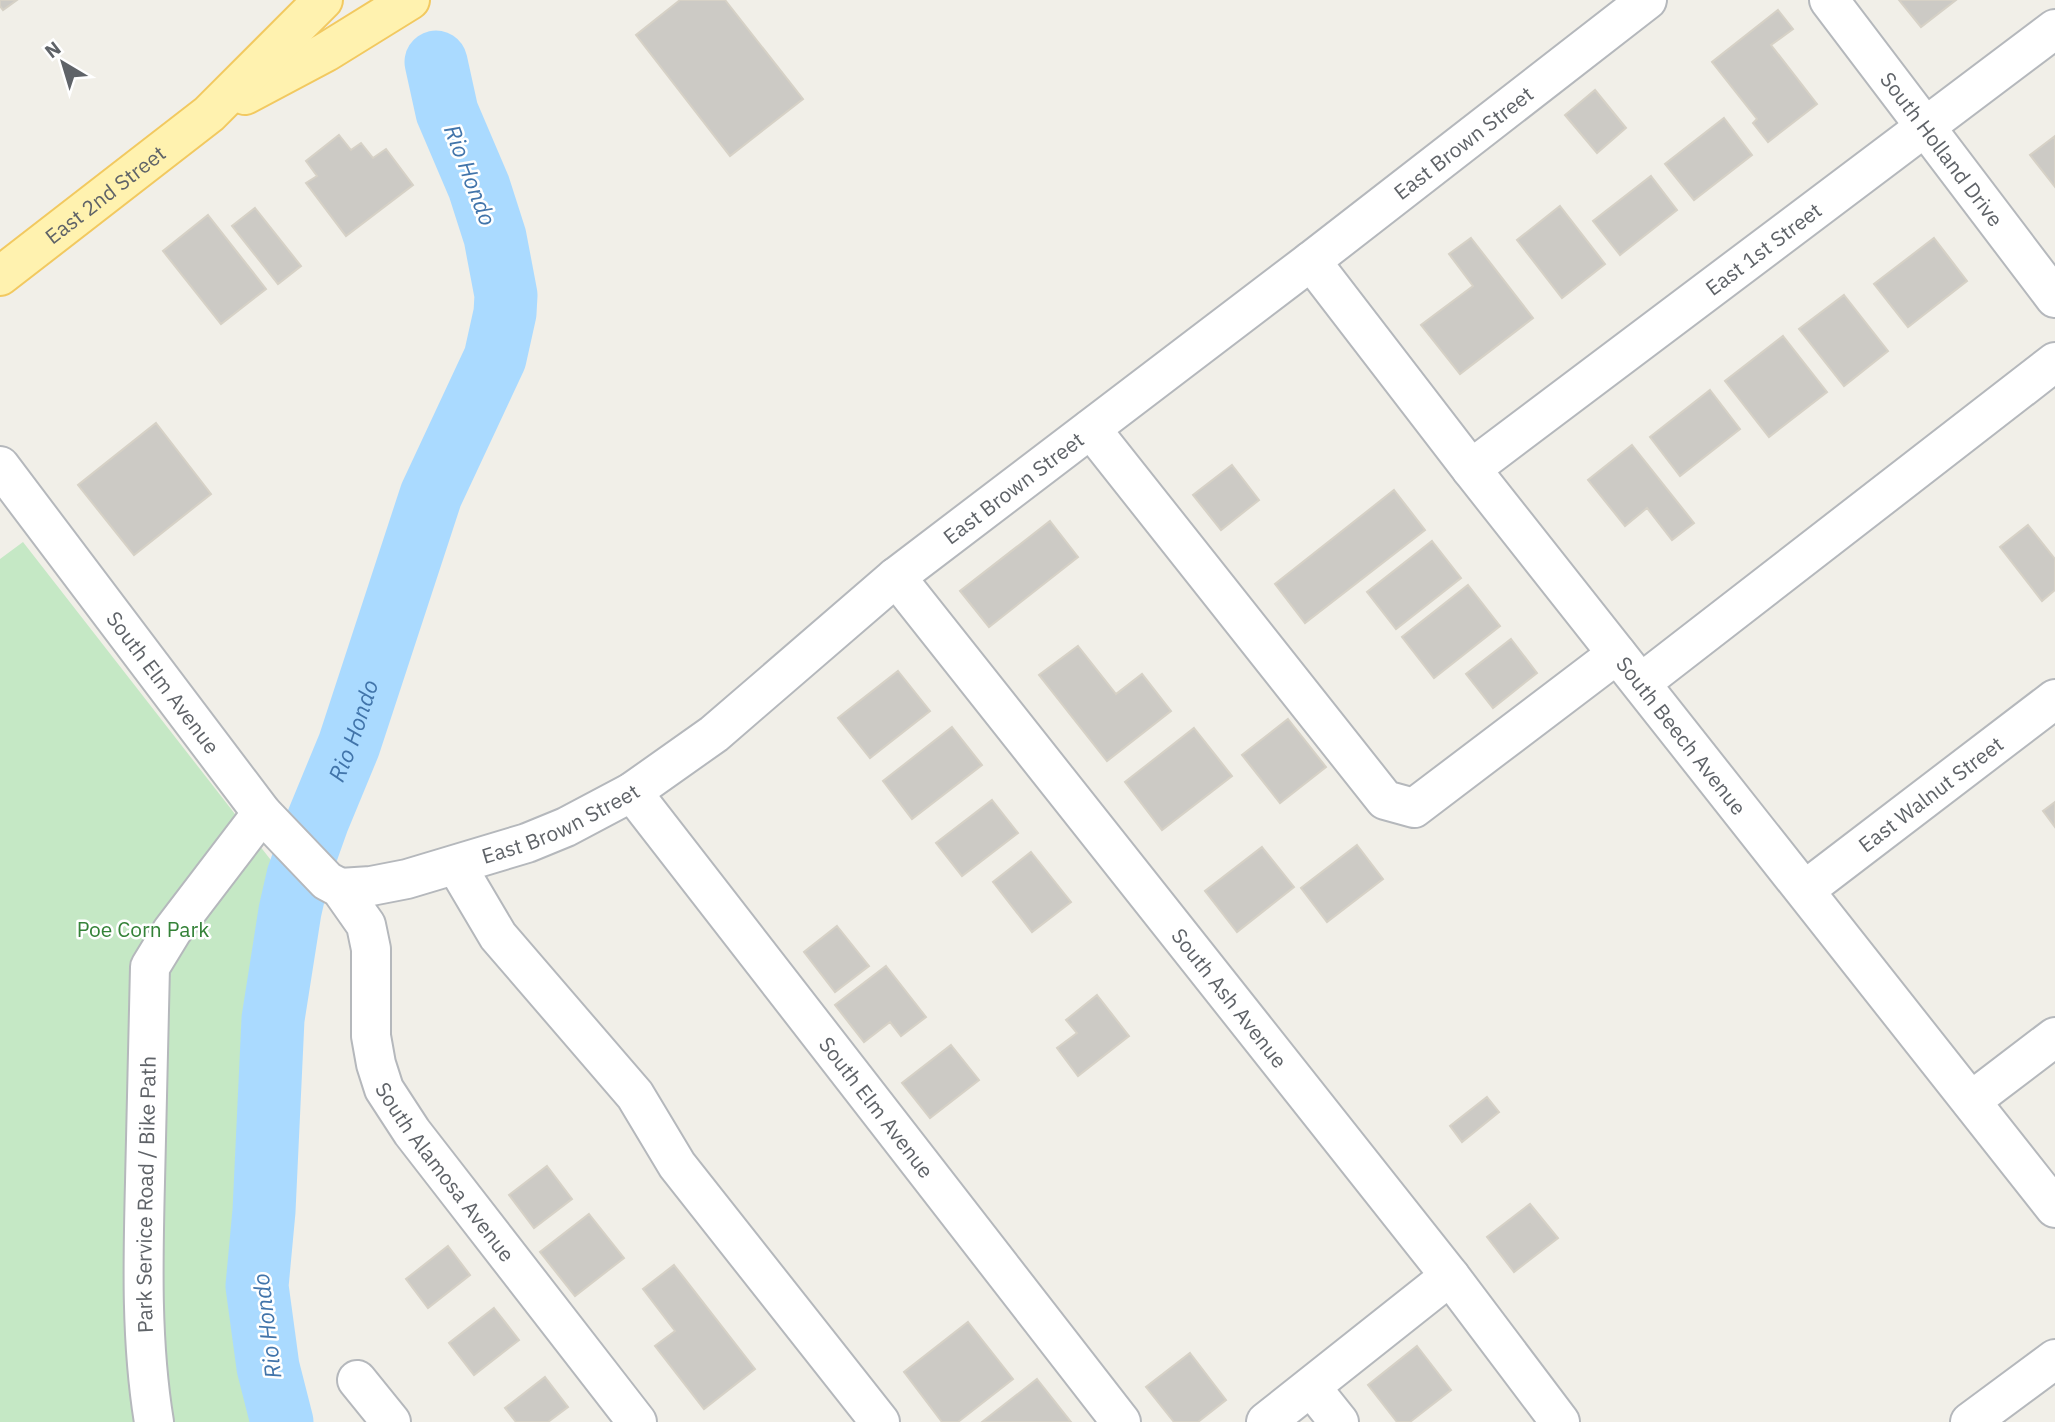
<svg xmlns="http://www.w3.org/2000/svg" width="2055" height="1422" viewBox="0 0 2055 1422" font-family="'IBM Plex Sans',sans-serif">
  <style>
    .green { fill: #c5e8c5 }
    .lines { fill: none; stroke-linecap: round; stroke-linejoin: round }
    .river { stroke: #aadaff; stroke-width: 63 }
    .building { fill: #cccac5; stroke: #d6d1c6; stroke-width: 2 }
    .minor-casing { stroke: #b5b8bc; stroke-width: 42 }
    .major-casing { stroke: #f2c960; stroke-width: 42 }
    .minor { stroke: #fff; stroke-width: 38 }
    .major { stroke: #fff2af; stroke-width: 38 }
    .labels { text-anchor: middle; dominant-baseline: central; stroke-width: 5; stroke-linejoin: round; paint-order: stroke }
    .street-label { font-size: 21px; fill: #5f6368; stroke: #fff }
    .park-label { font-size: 21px; fill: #348238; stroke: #fff }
    .water-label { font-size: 23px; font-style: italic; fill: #4174aa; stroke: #fff }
  </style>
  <rect width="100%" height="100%" fill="#f1efe8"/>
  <path class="green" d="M23,542L295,891L273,1019L264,1211L257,1286L268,1367L282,1422H0V559Z"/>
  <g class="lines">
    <path class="river" id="s1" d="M282,1422L268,1367L257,1286L264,1211L273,1019L290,911L298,876L318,820L349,745L431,495L495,358L505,313L506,295L495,237L479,187L447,112L436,62"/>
  </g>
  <path class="building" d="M0,0H17L3,10L0,6Z
    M680,0H725L803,99L730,156L636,35Z
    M1899,0H1956L1921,27Z
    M1778,10L1793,29L1771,45L1817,104L1768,142L1753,123L1757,119L1712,62Z
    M1595,90L1626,128L1597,153L1565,115Z
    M1724,118L1752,155L1694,200L1665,164Z
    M339,135L351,150L361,143L373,158L386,149L413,185L346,236L306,183L317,176L306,161Z
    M2055,136V187L2030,155Z
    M1651,176L1677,210L1620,255L1593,221Z
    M1560,206L1605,264L1562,298L1517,240Z
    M255,208L301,266L278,284L232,226Z
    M208,215L266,289L221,324L163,251Z
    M1471,238L1533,318L1460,374L1421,325L1473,286L1449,254Z
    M1934,238L1967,281L1908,327L1874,284Z
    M1844,295L1888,351L1844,386L1799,329Z
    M1783,336L1827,392L1769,437L1725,381Z
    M1710,390L1740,429L1680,476L1650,437Z
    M156,423L211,494L134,555L78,485Z
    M1632,445L1694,523L1672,540L1647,508L1625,526L1588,480Z
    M1232,465L1259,500L1221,530L1193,495Z
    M1394,490L1425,530L1305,623L1275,584Z
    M1050,521L1078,557L989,627L960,591Z
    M2028,525L2055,559V590L2042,601L2000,547Z
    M1432,541L1461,578L1396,629L1367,592Z
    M1468,585L1500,626L1434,678L1402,637Z
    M1511,639L1537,673L1493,708L1466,674Z
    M1078,646L1116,694L1142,674L1171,711L1107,761L1039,675Z
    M898,671L930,711L870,758L838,718Z
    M1288,719L1326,767L1280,803L1242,755Z
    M952,727L982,765L912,819L883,781Z
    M1194,728L1232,776L1162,830L1125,782Z
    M992,800L1018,833L962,876L936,843Z
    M2055,802V827L2043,811Z
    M1357,845L1383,879L1327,922L1301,888Z
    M1262,847L1294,887L1237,932L1205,891Z
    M1031,852L1071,902L1032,932L993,882Z
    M837,926L869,966L835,992L804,952Z
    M886,966L926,1017L901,1036L890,1022L864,1042L835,1005Z
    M1097,995L1129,1036L1078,1076L1057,1048L1077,1033L1066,1020Z
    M951,1045L979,1080L930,1118L902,1083Z
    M1487,1097L1499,1112L1462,1142L1450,1126Z
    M547,1166L572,1199L534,1228L509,1195Z
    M1530,1204L1558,1238L1514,1272L1487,1237Z
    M589,1214L624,1258L575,1296L540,1252Z
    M448,1246L470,1275L428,1308L406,1279Z
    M674,1265L755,1369L704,1409L655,1346L675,1331L643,1289Z
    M494,1308L519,1340L474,1375L449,1343Z
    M968,1322L1013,1379L958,1422H942L904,1372Z
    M1417,1346L1451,1390L1410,1422H1397L1368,1385Z
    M1190,1353L1226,1400L1198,1422H1174L1146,1387Z
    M545,1377L568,1407L548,1422H516L505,1408Z
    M1037,1379L1071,1422H982Z"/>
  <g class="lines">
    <g class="minor-casing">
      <g id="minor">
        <path id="s2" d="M1829,0L2055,298"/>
        <path id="s3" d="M1311,261L1471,469L2055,1208"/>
        <path d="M1091,429L1385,800L1414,808L1617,654"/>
        <path id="s4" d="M0,466L262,813L327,881L340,888L366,925L371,949V1036L376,1064L384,1089L412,1132L637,1422"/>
        <path id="s5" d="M1471,469L2055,29"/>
        <path id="s6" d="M896,577L1450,1276L1560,1422"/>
        <path d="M1641,683L2055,362"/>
        <path id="s7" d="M632,792L1121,1422"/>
        <path d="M456,865L498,936L635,1095L677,1165L880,1422"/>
        <path id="s8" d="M340,888L371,886L407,879L527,843L566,827L632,792L714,734L896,577L1311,261L1647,0"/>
        <path id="s9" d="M1805,890L2055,699"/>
        <path d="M1971,1101L2055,1037"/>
        <path d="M357,1380L391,1422"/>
        <path d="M1311,1387L1339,1422"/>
        <path id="s10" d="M154,1422C141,1343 143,1262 145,1182C147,1110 148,1039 150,967L172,931L262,813"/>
        <path d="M1266,1422L1450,1276"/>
        <path d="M1970,1422L2055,1359"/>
      </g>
    </g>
    <g class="major-casing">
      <g id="major">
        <path d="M245,95L326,52L410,0"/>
        <path id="s11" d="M0,276L209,114L323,0"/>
      </g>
    </g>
    <use href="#minor" class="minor"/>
    <use href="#major" class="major"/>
  </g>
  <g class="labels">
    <g class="street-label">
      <text stroke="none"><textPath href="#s8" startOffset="1365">East Brown Street</textPath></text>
      <text stroke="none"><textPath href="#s2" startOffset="187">South Holland Drive</textPath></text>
      <text stroke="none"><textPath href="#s11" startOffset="133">East 2nd Street</textPath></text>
      <text stroke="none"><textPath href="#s5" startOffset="366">East 1st Street</textPath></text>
      <text stroke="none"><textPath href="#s8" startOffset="798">East Brown Street</textPath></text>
      <text stroke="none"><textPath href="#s4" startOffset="271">South Elm Avenue</textPath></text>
      <text stroke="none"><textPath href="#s3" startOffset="602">South Beech Avenue</textPath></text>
      <text stroke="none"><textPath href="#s9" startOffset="158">East Walnut Street</textPath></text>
      <text stroke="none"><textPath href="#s8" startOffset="231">East Brown Street</textPath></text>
      <text stroke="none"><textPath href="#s6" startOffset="537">South Ash Avenue</textPath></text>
      <text stroke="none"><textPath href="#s7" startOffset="399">South Elm Avenue</textPath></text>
      <text stroke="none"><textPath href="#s4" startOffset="858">South Alamosa Avenue</textPath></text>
      <text stroke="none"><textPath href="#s10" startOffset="228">Park Service Road / Bike Path</textPath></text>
    </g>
    <g class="park-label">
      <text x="143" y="929">Poe Corn Park</text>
    </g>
    <g class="water-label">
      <text transform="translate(471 175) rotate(69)">Rio Hondo</text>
      <text stroke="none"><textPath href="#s1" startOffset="707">Rio Hondo</textPath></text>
      <text transform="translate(266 1326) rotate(-97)">Rio Hondo</text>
    </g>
  </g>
  <g transform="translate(63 63) rotate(322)" stroke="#ffffff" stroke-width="5" paint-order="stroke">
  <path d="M0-5L12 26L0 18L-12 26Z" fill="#5f6368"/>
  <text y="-10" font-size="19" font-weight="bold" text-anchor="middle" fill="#5f6368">N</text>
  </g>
</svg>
